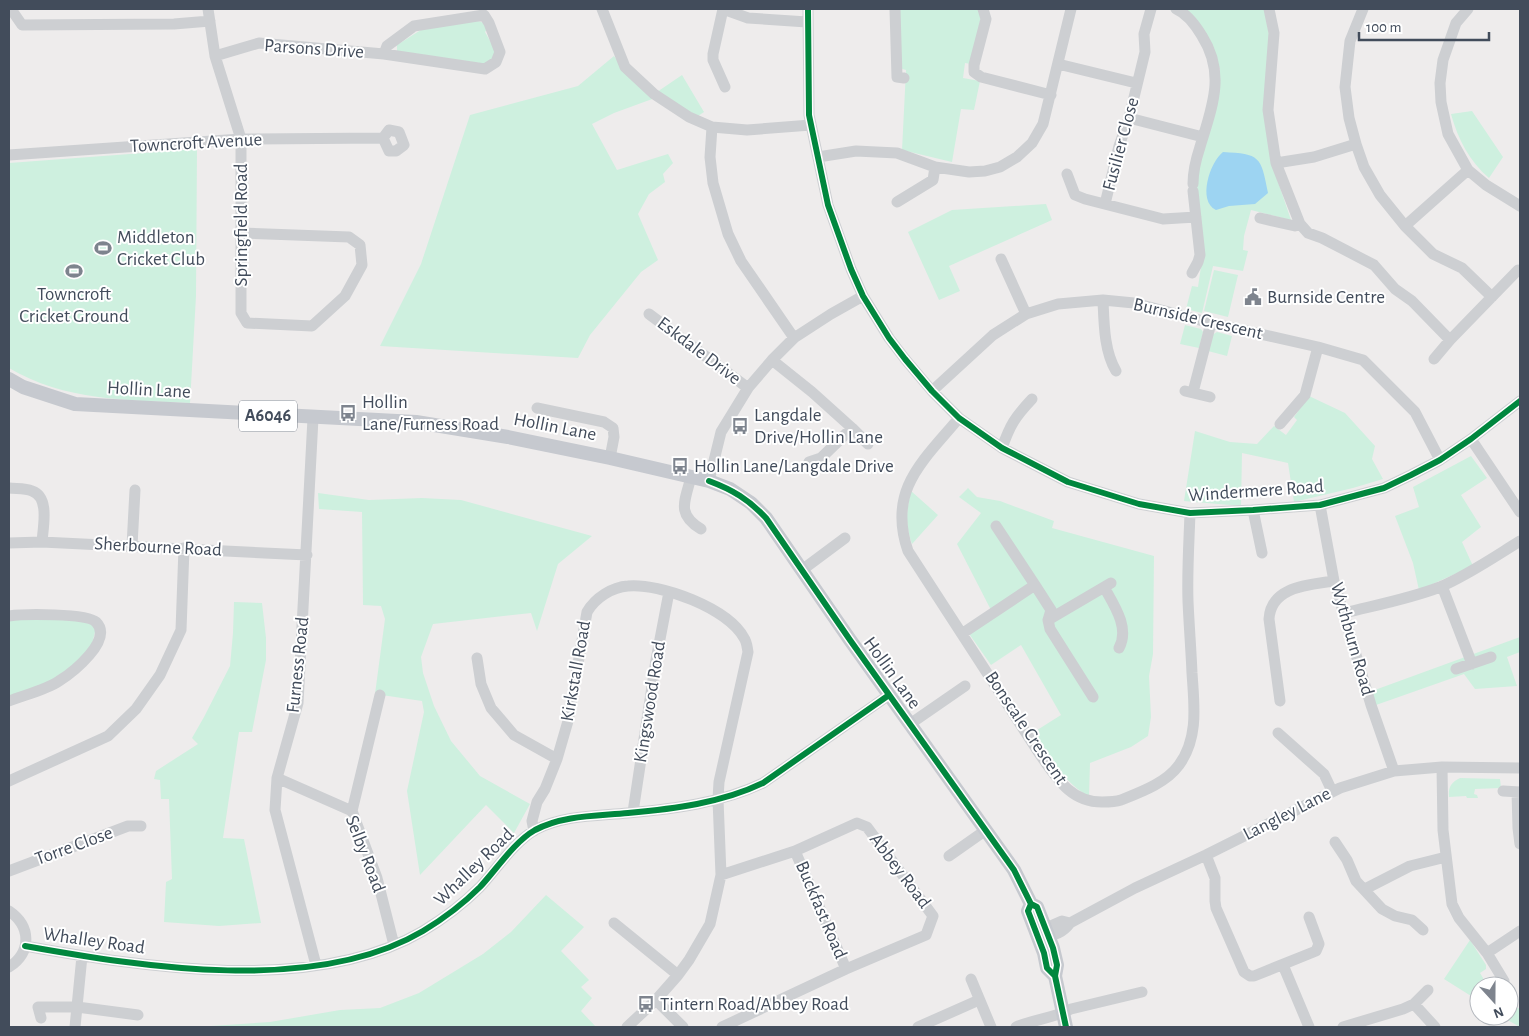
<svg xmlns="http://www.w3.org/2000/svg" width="1529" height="1036" viewBox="0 0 1529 1036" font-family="'Alegreya Sans',sans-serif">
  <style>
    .green { fill: #cef0df }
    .water { fill: #9dd4f2 }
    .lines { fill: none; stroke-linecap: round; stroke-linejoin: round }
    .minor { stroke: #cdcfd2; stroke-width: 11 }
    .major { stroke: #c6c9cf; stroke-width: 14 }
    .cycleway-casing { stroke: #fff; stroke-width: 9 }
    .cycleway { stroke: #00873e; stroke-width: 6 }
    .labels { text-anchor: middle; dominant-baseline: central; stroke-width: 4; stroke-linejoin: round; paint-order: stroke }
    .shield { fill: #fff; stroke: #7b828c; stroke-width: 1 }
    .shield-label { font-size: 18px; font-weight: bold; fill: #424c5b }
    .street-label { font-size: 19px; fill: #424c5b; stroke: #fff }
    .poi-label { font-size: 19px; fill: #424c5b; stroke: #fff; text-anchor: start }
  </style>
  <rect width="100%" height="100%" fill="#eeecec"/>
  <path class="green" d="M899,9H978L981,17L971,64L965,63L963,78L980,81L974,110L961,109L952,162L902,150L906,70L899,68Z
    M1184,9H1264L1269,34L1274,170L1291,220L1251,210L1244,236L1243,250L1248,251L1243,271L1213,266L1202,313L1186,309L1192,286L1198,287L1203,253L1197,186L1198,167L1217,98L1220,69L1210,43Z
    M478,21L484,23L488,28L485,32L493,46H497L495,59L486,64L397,51V45L424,28Z
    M614,56L624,70L655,98L614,113L592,124L617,170L668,154L673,163L663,174L665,182L649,194L638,214L658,260L641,272L590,335L578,358L380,346L421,264L470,115L578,86Z
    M682,75L704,112L698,116L667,100L657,92Z
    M1472,111L1503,157L1489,178C1469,161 1458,139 1451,114Z
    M197,149L196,296L190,403C128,400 64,401 9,368V163Z
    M1046,204L1052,220L949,266L960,291L939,300L908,232L952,210Z
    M1214,270L1238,275L1228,317L1204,311Z
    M1185,325L1201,329L1203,332L1199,348L1180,344Z
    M1217,332L1232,336L1227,356L1208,351L1212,335Z
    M1309,396L1345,413L1375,446L1372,459L1383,479L1353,488L1294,502L1288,463L1242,453L1241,506L1184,501L1195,431L1230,442L1257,444L1274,426L1286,435L1297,420L1294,417Z
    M1471,456L1487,478L1461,495L1481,527L1462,542L1473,566L1419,590L1413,563L1395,516L1419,507L1413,487Z
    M968,488L977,497L1000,501L1054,521L1052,528L1154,556L1153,654L1149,676L1151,717L1148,736L1131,747L1090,763L1089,796C1063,783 1050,756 1034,732L1061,715L1021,645L991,665L965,628L991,610L957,544L981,513L959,497Z
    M911,491L938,515L912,544C905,522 906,514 911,491Z
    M318,493L369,500L422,498L461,500L592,536L558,564L537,631L531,613L433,624L421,657L423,673L434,706L451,741L480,776L530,804L514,833L486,805L420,875L407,791L424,712L422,701L375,694L385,619L381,606L363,605L362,512L319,509Z
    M234,602L262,603L266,638V660L252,732H239L223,838L244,839L261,923L219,926L164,922L166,882L172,879L169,799H161L160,780L154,779L156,771L198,744L192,738L204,717L230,666L233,633Z
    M9,618L90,621L96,628L90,652L56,681L9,698Z
    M1520,637V652L1507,657L1517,686L1475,689L1464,674L1376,705L1372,691Z
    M1460,778L1500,779L1501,788L1475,789L1474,794L1477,795L1478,798H1467L1466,796L1449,797C1448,788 1451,782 1460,778Z
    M546,895L584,927L561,951L589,980L581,987L592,998L581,1011L596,1027H196L270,1022L340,1010L380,1008L419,993L483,954L511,932Z
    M1470,940L1486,965V969L1480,973L1486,983L1494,980L1499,986H1479V1001L1444,979Z
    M1512,1005L1520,1009V1027L1504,1018L1505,1016H1509V1010Z"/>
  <path class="water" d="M1223,152C1260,154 1261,156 1268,193L1255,204L1229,206L1216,210C1197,201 1210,162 1223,152Z"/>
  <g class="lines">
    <path class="minor" d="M11,9L22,25L174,24L210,21
      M208,9L215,56L241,139V313L247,323L312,326L345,296L362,265L360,245L349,237L241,233
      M602,9L625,67L654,94L689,117L712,127L747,130L811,125
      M808,9L809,115L828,205L851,269L863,296L889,338L905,359L932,391L959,418L1002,448L1068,482L1139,504L1190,513L1253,510L1320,505L1384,488L1411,475L1440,460L1471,439L1520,401
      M895,9L897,77L904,78
      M983,9L986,19L974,65V72L981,77L1051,95
      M1176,9C1188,14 1196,26 1202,36C1226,74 1212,107 1200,147C1196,159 1193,170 1193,184
      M1269,9L1274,33L1268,110L1276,163L1300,224L1308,233L1322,238L1374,265L1395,289L1412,301L1450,340
      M1363,9L1350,41L1345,87L1349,118L1356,144L1364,167L1380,195L1405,226L1433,254L1462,268L1492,297
      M1468,9L1456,23L1443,60L1440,83L1441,102L1448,134L1468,170L1486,185L1520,206
      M215,56L259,43L384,54L485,69L496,62L500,52L489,23L484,15L414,26L387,46L384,54
      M1058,64L1136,83
      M725,87L713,60V54L723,9L748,18L807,22
      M1129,118L1203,137
      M712,127L710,157L713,183L728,234L741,261L794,338
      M389,130L399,132L404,145L396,151H389L383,138Z
      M9,155L241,139L383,138
      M818,157L856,151L897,153L935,167L969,172L985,171L1000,167L1017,157L1032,143L1043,124L1071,9
      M1276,163L1314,157L1356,144
      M1067,174L1075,195L1085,199L1163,219L1196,217
      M897,202L933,180L935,167
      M1105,204L1119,146L1129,118L1145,52L1144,34L1151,9
      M1260,218L1295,226L1300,224
      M1405,226L1468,170
      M1001,259L1026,314
      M1192,273L1198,262L1200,255L1193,191
      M1103,300C1104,323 1104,351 1116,371
      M649,314L748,388
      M1434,359L1450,340L1518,270
      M772,360L812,392L852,428L821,458L809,462
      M932,391L993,335L1026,314L1058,304L1103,300L1134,303L1211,323L1318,347L1363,360L1415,412L1440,460
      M1185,391L1210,397
      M1193,392L1211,323
      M537,408L604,422L613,428L614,437L610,458
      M313,418L298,703L277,778L275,810L316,965
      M959,418C923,461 887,490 908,551L1039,753C1056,777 1070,802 1102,802C1108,802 1115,802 1121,800C1141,792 1166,783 1179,765C1199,738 1194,704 1192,673C1191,649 1189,625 1188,601C1187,572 1189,542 1190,513
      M1280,424L1305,395L1318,347
      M852,428L868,444
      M1471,439L1520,512
      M1002,448C1010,425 1015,417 1032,399
      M691,477C685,501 676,514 701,529
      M709,481L721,432L748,388L772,360L794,338L831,314L863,296
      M9,488C16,489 25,488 32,491C50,497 43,527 42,542
      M1320,505L1334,581L1371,705L1394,771
      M1253,510L1262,553
      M996,526L1035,585
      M9,543L42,542L307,555
      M132,546L135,490
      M802,570L845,538
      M1442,586L1472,664
      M1104,587C1114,605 1130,628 1119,648
      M1344,613C1376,605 1409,599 1440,587C1468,575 1494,557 1520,541
      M9,616C23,614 87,613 96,622C114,640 72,673 59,681C46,690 24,695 9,701
      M1048,620L1111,583
      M963,633L1035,585L1051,610L1048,620L1050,629L1093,697
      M477,658L481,684L491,708L514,735L557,759
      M1456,669L1491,657
      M1280,701L1269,619C1271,586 1309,585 1334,581
      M910,724L965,686
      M1278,733L1324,774L1332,791
      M1442,767L1443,830L1452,904L1459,918L1487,953L1504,981
      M277,778L352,811L377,878L394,945
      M9,781L108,736L136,709L160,675L181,630L184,548
      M1503,791L1520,792
      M1517,792L1518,828L1520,844
      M352,811L380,695
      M633,812L656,660L669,592
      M534,831L532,821L537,802L545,789L557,759L568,721L587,612C595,598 612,587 628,586C660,583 728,608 744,638C747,642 747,647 748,652L719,782L718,799L721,875L710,924L689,960L678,975L656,1000L627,1027
      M1335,842L1347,860L1356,881L1382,909L1395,916L1412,920L1423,930
      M795,851L846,969
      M1206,855L1215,878V901L1216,908L1244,972L1250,976H1254L1316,951L1319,944L1309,917
      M949,856L986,830
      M9,871L128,826H141
      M721,875L795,851L857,823L867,827L933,916L926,935L846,969L722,1027
      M1365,889L1410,866L1446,857
      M9,911C31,926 32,952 9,967
      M1062,921L1070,923C1062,934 1050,937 1038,936L1046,928Z
      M614,923L678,975
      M1070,923L1135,888L1206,855L1340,788L1394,771L1442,767L1520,768
      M25,946C143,967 315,995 423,931C443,919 463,904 480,887C496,870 514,842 535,830C563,815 597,816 628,813C673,809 722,803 763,783L889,695
      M1487,953L1520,931
      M1283,965L1309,1027
      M971,979L991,1027
      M656,1000L683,1027
      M1414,1004L1435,1027
      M41,1018L38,1007H77L138,1015
      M75,1027L82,956
      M918,1027L979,1000
      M1016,1027C1035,1019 1054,1018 1071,1009L1142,992
      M1343,1027L1403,1009L1414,1004L1428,990"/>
    <path class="major" d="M9,379L23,387L75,404L416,422L508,437L610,458L709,481L730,489L751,503L766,518L850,640L1014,870L1031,904L1037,907L1053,948L1057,965L1055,976L1066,1027
      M1031,904L1028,911L1044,953L1047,968L1055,976"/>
    <g class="cycleway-casing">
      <path id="cycleway" d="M808,9L809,115L828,205L851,269L863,296L889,338L905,359L932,391L959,418L1002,448L1068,482L1139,504L1190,513L1253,510L1320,505L1384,488L1411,475L1440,460L1471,439L1520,401
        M709,481C733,490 748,499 766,518L850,640L1014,870L1031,904L1037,907L1053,948L1057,965L1055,976L1066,1027
        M1031,904L1028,911L1044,953L1047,968L1055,976
        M25,946C143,967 315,995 423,931C443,919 463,904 480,887C496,870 514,842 535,830C563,815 597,816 628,813C673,809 722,803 763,783L889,695"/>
    </g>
    <use href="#cycleway" class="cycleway"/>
  </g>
  <defs>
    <g id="stadium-bare" transform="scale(1.35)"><path d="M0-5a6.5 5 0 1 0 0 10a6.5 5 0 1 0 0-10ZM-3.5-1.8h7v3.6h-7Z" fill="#7e848e" stroke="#fff" stroke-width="2.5" paint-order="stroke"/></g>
    <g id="civic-bare" transform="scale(1.35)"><path d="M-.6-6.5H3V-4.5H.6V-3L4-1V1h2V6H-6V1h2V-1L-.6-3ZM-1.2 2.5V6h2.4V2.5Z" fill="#7e848e" stroke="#fff" stroke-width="2.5" paint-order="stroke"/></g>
    <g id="bus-bare" transform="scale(1.35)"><path d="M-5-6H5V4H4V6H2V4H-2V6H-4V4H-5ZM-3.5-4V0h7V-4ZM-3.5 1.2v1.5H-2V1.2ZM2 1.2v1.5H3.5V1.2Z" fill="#7e848e" stroke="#fff" stroke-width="2.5" paint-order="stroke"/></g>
  </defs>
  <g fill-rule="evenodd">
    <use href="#stadium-bare" x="103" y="248"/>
    <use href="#stadium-bare" x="74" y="271"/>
    <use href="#civic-bare" x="1253" y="297"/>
    <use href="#bus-bare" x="348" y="413"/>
    <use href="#bus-bare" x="740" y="426"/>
    <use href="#bus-bare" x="680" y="466"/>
    <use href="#bus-bare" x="646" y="1004"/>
  </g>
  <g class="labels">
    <rect class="shield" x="239" y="400.5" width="58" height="31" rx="4"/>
    <g class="shield-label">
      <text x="268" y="416">A6046</text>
    </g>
    <g class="street-label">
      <text transform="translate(314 49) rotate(4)">Parsons Drive</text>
      <text transform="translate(196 143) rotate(-3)">Towncroft Avenue</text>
      <text transform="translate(1121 144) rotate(-75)">Fusilier Close</text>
      <text transform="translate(241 225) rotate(-90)">Springfield Road</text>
      <text transform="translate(1198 319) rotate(13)">Burnside Crescent</text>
      <text transform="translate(699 351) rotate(37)">Eskdale Drive</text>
      <text transform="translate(149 390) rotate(3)">Hollin Lane</text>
      <text transform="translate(555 427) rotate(11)">Hollin Lane</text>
      <text transform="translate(1256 491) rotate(-4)">Windermere Road</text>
      <text transform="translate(158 547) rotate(3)">Sherbourne Road</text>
      <text transform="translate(1352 639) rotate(74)">Wythburn Road</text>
      <text transform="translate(298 665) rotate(-84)">Furness Road</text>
      <text transform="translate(576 671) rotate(-80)">Kirkstall Road</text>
      <text transform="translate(892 673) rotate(54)">Hollin Lane</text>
      <text transform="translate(650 702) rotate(-81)">Kingswood Road</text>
      <text transform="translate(1026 728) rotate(56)">Bonscale Crescent</text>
      <text transform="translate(1287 814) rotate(-27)">Langley Lane</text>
      <text transform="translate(74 846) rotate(-20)">Torre Close</text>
      <text transform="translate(365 854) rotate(69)">Selby Road</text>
      <text transform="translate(474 867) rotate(-44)">Whalley Road</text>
      <text transform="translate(900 871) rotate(53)">Abbey Road</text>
      <text transform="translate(821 910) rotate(67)">Buckfast Road</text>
      <text transform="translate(94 941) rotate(8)">Whalley Road</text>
    </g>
    <g class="poi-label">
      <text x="117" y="237">Middleton<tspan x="117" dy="22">Cricket Club</tspan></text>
      <text x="74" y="294" text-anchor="middle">Towncroft<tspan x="74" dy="22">Cricket Ground</tspan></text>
      <text x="1267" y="297">Burnside Centre</text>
      <text x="362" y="402">Hollin<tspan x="362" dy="22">Lane/Furness Road</tspan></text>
      <text x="754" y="415">Langdale<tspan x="754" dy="22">Drive/Hollin Lane</tspan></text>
      <text x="694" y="466">Hollin Lane/Langdale Drive</text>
      <text x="660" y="1004">Tintern Road/Abbey Road</text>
    </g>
  </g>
  <rect width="1529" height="1036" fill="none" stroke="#424c5b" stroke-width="20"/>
  <g transform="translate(1494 1001) rotate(159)"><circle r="24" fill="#ffffff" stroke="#b3b7bd"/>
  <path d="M0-4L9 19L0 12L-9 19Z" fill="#7e848e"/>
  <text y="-8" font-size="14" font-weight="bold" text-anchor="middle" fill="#424c5b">N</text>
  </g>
  <path d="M1359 32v8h130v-8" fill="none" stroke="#424c5b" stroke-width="2.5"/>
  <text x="1366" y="32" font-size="15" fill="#424c5b" stroke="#ffffff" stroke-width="4" paint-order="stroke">100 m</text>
</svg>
